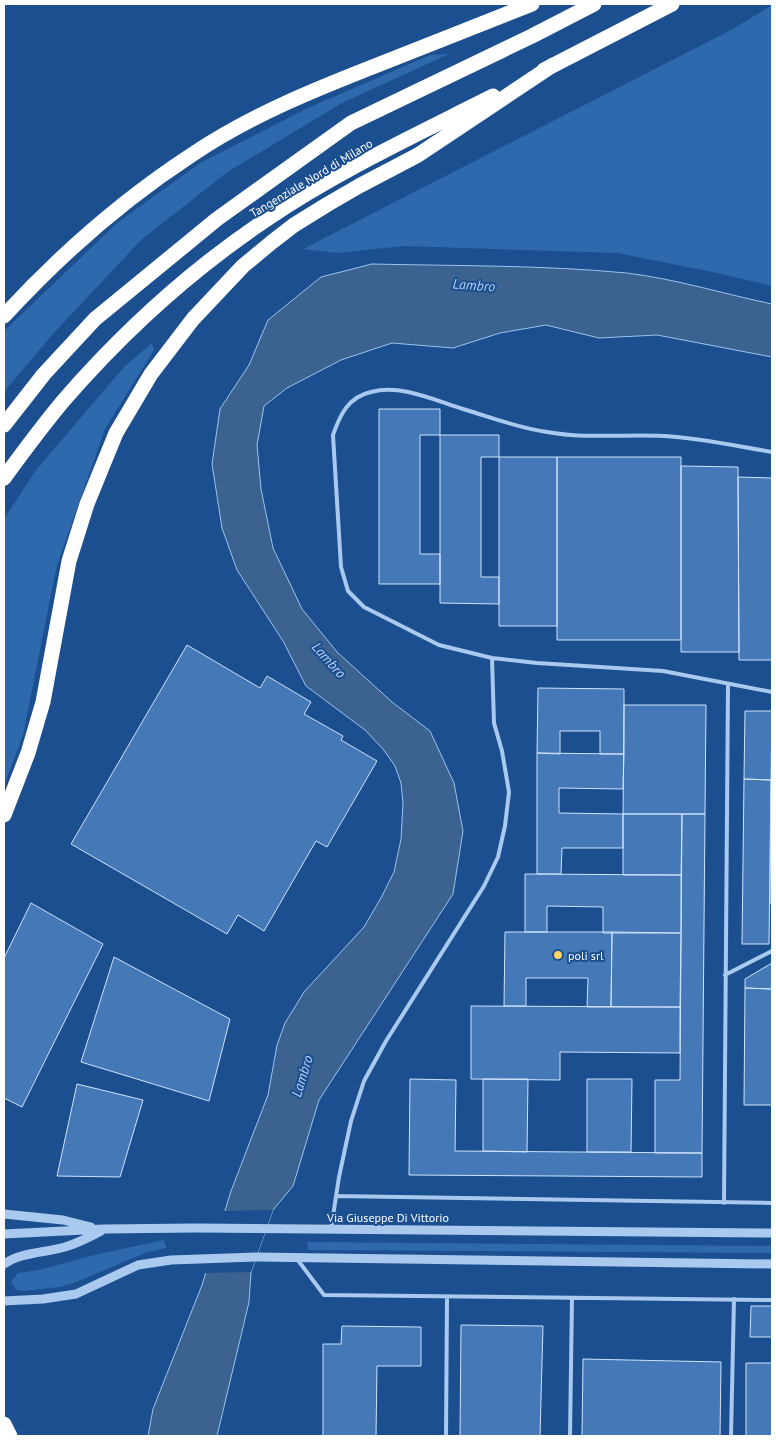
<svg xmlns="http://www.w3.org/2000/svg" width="776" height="1440" viewBox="0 0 776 1440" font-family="'PT Sans',sans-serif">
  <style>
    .green { fill: #2e69ad }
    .water { fill: #3c6290; stroke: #9cc4f0 }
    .pier { fill: #1b4f8f }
    .building { fill: #4478b7; stroke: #cfe3fa }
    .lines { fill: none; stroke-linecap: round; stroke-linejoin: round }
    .service { stroke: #a9c9ee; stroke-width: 4 }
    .tertiary { stroke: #a9c9ee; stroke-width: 9 }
    .motorway { stroke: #fff; stroke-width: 15 }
    .poi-dot { fill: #ffd166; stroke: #1b4f8f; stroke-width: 2 }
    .labels { text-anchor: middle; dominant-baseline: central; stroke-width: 4; stroke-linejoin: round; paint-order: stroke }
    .street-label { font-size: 12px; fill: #fff; stroke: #1b4f8f }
    .poi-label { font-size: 12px; fill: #fff; stroke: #1b4f8f; text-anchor: start }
    .water-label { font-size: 14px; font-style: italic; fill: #b5d3f5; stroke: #1b4f8f }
  </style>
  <rect width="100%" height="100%" fill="#1b4f8f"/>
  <path class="green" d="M772,5V286L717,273L617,253L404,246L337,253L303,249L731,30Z
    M449,54L342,103L229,171L142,239L52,335L4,392V331L117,223L200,163L308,108L430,55Z
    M152,343L154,350L105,429L57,565L23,735L4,786V519L36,470L124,367Z
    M164,1240L166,1248L145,1253L74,1283L59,1287L24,1291L16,1290L11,1282L18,1273L39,1270L94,1255Z
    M307,1242L772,1246V1253L308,1250Z"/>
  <path class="water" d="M372,264C457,266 543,265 627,273C676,279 724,294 772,304V357L657,335L599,338L546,325L500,333L453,348L392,343L341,360L287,388L264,406L257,445L261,489L273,548L302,609L337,652L392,702L430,731L454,783L463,831L453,894L319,1100L293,1186L273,1210L251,1272L249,1302L217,1436H148L153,1409L202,1285L231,1191L268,1095L277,1045L285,1023L304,992L364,927L382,896L394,872L401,839L403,803L401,783L395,766L383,749L365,730L306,686L283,641L237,570L222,528L212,464L220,409L249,365L268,320L321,277Z"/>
  <path class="pier" d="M273,1210L251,1272L203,1273L222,1211Z"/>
  <path class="building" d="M379,409H440V435H420V554H440V584H379Z
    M440,435H499V457H481V577H499V604L440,603Z
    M499,457H557V626H499Z
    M557,457H681V640H557Z
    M681,466L738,467L739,652H681Z
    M738,477L772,478V660H739Z
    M187,645L260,688L267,676L311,702L304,714L343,736L341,740L377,761L327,847L316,841L264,931L238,915L227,934L71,844Z
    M538,688L624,689V754H600V731H560V754L537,753Z
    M624,705H706L705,814H623Z
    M745,711H772L771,780L744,779Z
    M537,753L624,754L623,789L559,788V813L623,814V848H562L561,874H537Z
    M744,779L771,780L769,944H742Z
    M771,780H772V903H770Z
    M623,814H682L681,875H623Z
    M682,814H705L702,1153H655V1080H680Z
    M525,874L681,875V933H603V907L547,906V932H525Z
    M31,903L103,944L22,1107L4,1098V958Z
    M505,932H612L611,1007H587L588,978H526V1006H504Z
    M612,932L681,933L680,1007H611Z
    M114,957L230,1019L209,1101L81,1062Z
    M772,963V989L745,988V979Z
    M745,988L772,989V1105H744Z
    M471,1006L680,1007V1053L560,1052V1080L471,1079Z
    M410,1079L456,1080L455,1151L702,1153V1177L409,1175Z
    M483,1079H528L527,1152L483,1151Z
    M587,1079H632L631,1152H587Z
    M77,1084L143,1100L120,1177L57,1176Z
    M751,1306H772V1337H750Z
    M461,1325L543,1326L540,1436H460Z
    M342,1326L421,1327V1366H377L376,1436H323V1344H341Z
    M583,1359L721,1362L720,1436H582Z
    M746,1363H772V1436H746Z"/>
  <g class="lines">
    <path class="service" d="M772,452C736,446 700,438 664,436C625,434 585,439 547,432C518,428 490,417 463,409C434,400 401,384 371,392C348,397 340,415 333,435L341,567L348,591L364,607L439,645L492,658L537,663L663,671L772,692
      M725,975L772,951
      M336,1196L772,1203
      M724,1203L728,684
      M331,1229L339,1177L351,1121L364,1081L386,1041L484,886L498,857L505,826L509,792L502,751L494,723L492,658
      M297,1259L324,1295L772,1300
      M446,1436L447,1297
      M570,1436L572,1298
      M731,1436L734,1299"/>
    <path class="tertiary" d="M4,1214L63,1220L91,1227
      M4,1234L104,1229L195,1228L772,1233
      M4,1264C22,1252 44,1253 65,1247C78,1243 90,1237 101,1231
      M4,1301L43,1299L76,1294L138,1265L171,1260L256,1257L772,1264"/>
    <path class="motorway" d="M544,70L672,4
      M4,316C60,255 124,199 193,154C251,115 316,89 380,64C431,44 481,24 532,4
      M4,425L44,374L95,319L217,219L351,123L532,36L594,4
      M4,478C23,452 43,425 64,400C123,332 191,270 267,219C338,171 416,135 493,96
      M4,815L28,753L43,702L69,561L87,504L116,433L151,374L193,319L243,266L272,242L294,225L328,204L359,186L418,155L553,65
      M4,1424L10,1436"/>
  </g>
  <circle class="poi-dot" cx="558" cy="955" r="5"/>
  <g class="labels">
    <g class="street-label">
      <text transform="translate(311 178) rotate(-31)">Tangenziale Nord di Milano</text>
      <text x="388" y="1217">Via Giuseppe Di Vittorio</text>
    </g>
    <g class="poi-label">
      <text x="568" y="955">poli srl</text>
    </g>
    <g class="water-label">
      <text transform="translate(474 285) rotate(4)">Lambro</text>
      <text transform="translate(329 660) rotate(48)">Lambro</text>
      <text transform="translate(302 1076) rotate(-73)">Lambro</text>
    </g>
  </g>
  <rect width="776" height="1440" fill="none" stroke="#ffffff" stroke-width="10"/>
</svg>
